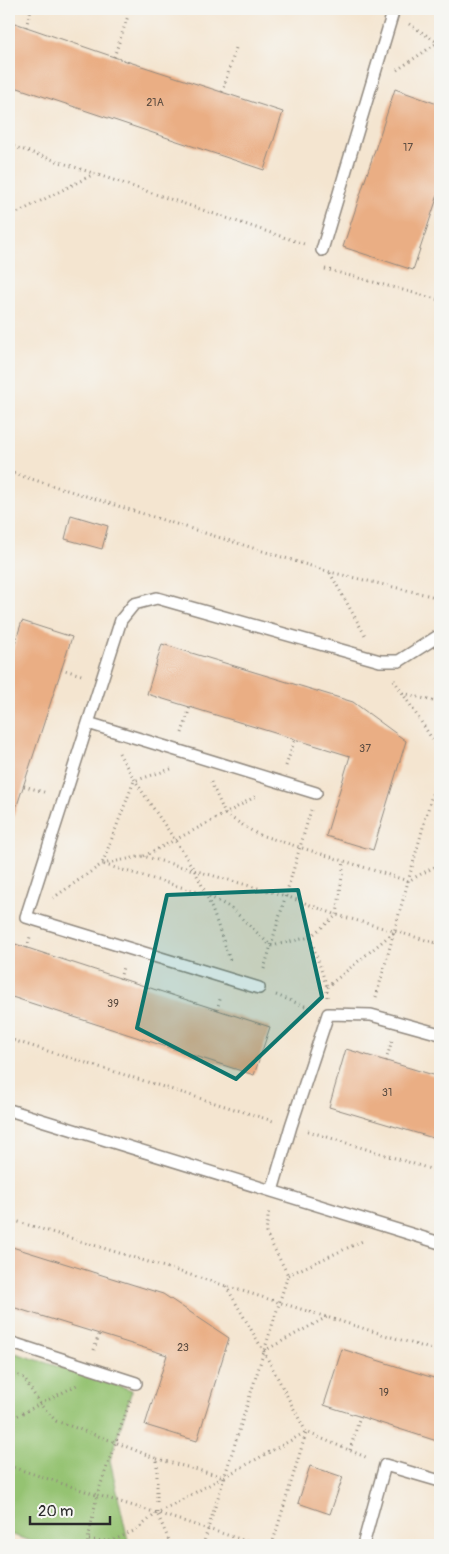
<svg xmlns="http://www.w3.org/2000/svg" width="449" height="1554" viewBox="0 0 449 1554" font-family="Pangolin,sans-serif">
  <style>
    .green { fill: #95c372; stroke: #60774e }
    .building { fill: #eaae84 }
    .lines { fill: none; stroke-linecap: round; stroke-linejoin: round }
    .lane-casing { stroke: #90887e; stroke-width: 14 }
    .path { stroke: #90887e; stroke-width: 3; stroke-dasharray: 1 4; stroke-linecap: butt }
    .lane { stroke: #fff; stroke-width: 11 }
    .marked { fill: #0f766e; fill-opacity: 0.2; stroke: #0f766e; stroke-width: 4; stroke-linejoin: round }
    .labels { text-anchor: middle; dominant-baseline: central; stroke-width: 4.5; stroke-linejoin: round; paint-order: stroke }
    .number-label { font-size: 11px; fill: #5b4c41 }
  </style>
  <rect width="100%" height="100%" fill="#f6f6f2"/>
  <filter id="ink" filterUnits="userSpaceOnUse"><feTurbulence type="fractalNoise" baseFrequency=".02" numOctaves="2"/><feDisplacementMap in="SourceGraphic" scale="10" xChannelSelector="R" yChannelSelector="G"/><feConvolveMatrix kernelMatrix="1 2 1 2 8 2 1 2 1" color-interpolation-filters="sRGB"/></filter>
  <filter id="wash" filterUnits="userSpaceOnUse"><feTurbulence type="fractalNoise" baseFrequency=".0096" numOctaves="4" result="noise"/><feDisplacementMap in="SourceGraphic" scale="20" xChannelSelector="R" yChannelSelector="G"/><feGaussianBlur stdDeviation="1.12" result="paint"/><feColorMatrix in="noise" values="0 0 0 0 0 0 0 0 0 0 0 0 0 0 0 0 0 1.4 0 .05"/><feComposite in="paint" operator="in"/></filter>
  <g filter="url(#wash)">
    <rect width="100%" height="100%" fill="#f4e5d0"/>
    <path class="green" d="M9,1351L132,1390L110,1460L129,1545H44L9,1534Z"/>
    <g id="blocks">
      <path class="building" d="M9,21L114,57L283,112L264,170L9,85Z
        M395,89L440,105V189L413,270L343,247Z
        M71,515L108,526L102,549L65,539Z
        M22,621L72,637L9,830V662Z
        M162,644L353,702L406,741L373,850L326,836L350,756L147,694Z
        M9,942L270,1027L254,1075L9,996Z
        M346,1049L440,1077V1140L329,1107Z
        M9,1246L163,1294L229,1338L197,1441L145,1425L167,1355L9,1306Z
        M342,1349L440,1380V1442L324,1405Z
        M310,1466L343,1477L330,1514L298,1503Z"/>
    </g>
  </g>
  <g filter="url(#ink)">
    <use href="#blocks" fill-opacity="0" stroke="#90887e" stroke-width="1"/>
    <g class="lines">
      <g class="lane-casing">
        <path id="lane" d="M322,250L394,9
          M88,723L316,793
          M259,988L26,917L121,620L134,604L157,598L380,661H399L440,635
          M9,1110L440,1243
          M272,1191L291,1126L328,1014L371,1015L440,1034
          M9,1342L136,1383
          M363,1545L385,1465L440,1481"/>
      </g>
      <path class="path" d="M409,24L440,44
        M26,27L31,9
        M114,57L128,16
        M397,70L437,43
        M222,92L236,48
        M9,145L304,244
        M9,217L94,174
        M325,269L440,300
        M9,472L330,572L440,598
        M330,573L366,637
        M61,669L85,676
        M394,680L440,751
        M403,693L440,703
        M182,733L190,707
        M119,753C141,794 170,830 194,870C210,898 219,930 230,960
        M286,766L295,739
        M171,769L134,781L102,864L205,894L231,908L271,946L310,937L337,915L344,861L408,881L440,864
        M211,782L225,814L257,834L344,861
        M24,786L47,793
        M144,856L225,814L258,795
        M53,898L102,864L143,856L286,896L337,915L440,944
        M310,937L327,987
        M27,948L30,937
        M264,969L311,810
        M120,979L123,967
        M276,995L310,1008
        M327,997V987L394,932
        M376,997L440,766
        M217,1010L221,996
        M9,1039L273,1121
        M386,1061L392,1040
        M308,1131L440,1172
        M9,1219L440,1352
        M288,1275L365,1240
        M226,1286L264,1352L306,1432L368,1458
        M94,1350L99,1334
        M264,1351L327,1317
        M9,1372L24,1378L40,1404L56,1421L115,1442L157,1459V1513L259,1545
        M130,1401L97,1495L157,1513L171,1545
        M9,1420L77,1385
        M350,1450L360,1416
        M157,1459L224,1477L306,1432
        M9,1466L97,1495L87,1545
        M89,1540L112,1541L136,1530L157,1513L224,1477
        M203,1545L288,1275L266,1233L269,1210
        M272,1545L306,1433"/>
      <use href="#lane" class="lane"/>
    </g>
  </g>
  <path class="marked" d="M298,890L322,997L236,1079L137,1028L167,895Z"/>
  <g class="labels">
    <g class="number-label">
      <text x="155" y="102">21А</text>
      <text x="408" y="147">17</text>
      <text x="365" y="748">37</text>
      <text x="113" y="1003">39</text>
      <text x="387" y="1092">31</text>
      <text x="183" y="1347">23</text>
      <text x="384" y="1392">19</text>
    </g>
  </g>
  <rect width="449" height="1554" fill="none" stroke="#f6f6f2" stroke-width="30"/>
  <path d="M30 1516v8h80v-8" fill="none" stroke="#2b2b2b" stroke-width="2.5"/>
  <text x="38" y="1516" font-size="15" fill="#2b2b2b" stroke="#f6f6f2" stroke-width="4" paint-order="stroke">20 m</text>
</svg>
